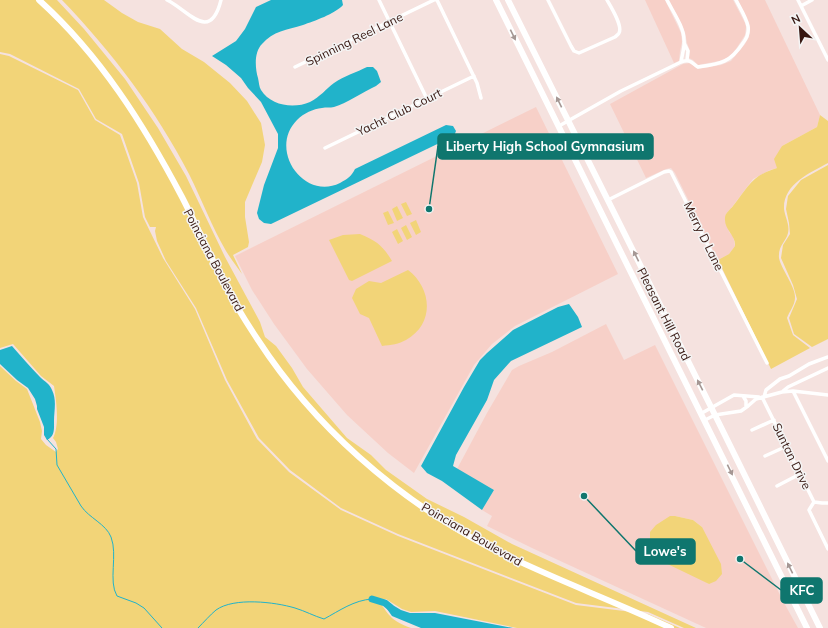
<svg xmlns="http://www.w3.org/2000/svg" width="828" height="628" viewBox="0 0 828 628" font-family="Mulish,sans-serif">
  <style>
    .built { fill: #f7d0c8; fill-rule: evenodd }
    .green { fill: #f2d478 }
    .water { fill: #21b3ca }
    .lines { fill: none; stroke-linecap: round; stroke-linejoin: round }
    .stream { stroke: #21b3ca; stroke-width: 1 }
    .river { stroke: #21b3ca; stroke-width: 7 }
    .street { stroke: #fff; stroke-width: 3.5 }
    .primary { stroke: #fff; stroke-width: 6 }
    .oneway { fill: #a59794 }
    .labels { text-anchor: middle; dominant-baseline: central; stroke-width: 3; stroke-linejoin: round; paint-order: stroke }
    .street-label { font-size: 12px; fill: #371711; stroke: #f4f4f4 }
    .leader { fill: none; stroke: #0f766e; stroke-width: 1.5 }
    .callout-dot { fill: #0f766e; stroke: #f4f4f4; stroke-width: 1.5 }
    .callout { fill: #0f766e; stroke: #0f766e; stroke-width: 1.5 }
    .callout-label { font-size: 13px; text-anchor: middle; font-weight: bold; fill: #fff }
  </style>
  <rect width="100%" height="100%" fill="#f5e2df"/>
  <path class="built" d="M645,0H665L681,33L682,42L680,51L679,61L674,63Z
    M669,0H733L745,23L746,27L745,35L736,49L729,57L719,61L698,65L693,60L689,58L690,51L687,43L685,32Z
    M738,0H765L820,115L817,127L782,146L777,168L770,170L753,179L732,207L726,214L729,232L733,236L735,246L729,254L718,260L675,173L671,168L666,169L646,178L610,104L683,64L690,63L698,69L721,65L731,61L745,44L749,37L750,28Z
    M536,107L618,274L515,326L492,344L474,365L414,473L388,453L347,415L307,369L274,324L252,290L235,256Z
    M606,324L624,360L655,345L783,601L798,628H706L532,548L487,526L492,516L482,510L494,490L457,469L487,413L512,370L519,366L552,352ZM675,516L693,520L702,527L709,584L704,581Z"/>
  <path class="green" d="M0,0H57L84,29L125,79L158,128L186,176L225,257L260,322L265,337L276,346L292,368L303,387L347,438L371,455L386,470L427,499L464,517L512,544L696,628H684L648,612L576,603L398,534L341,508L290,470L259,438L227,380L196,308L166,261L157,241L155,231L156,227H150L145,217L139,183L122,134L96,119L79,89L10,54L0,52Z
    M62,0H104L122,13L138,22L160,29L182,49L204,62L230,83L247,101L261,123L265,145L262,162L245,202V217L249,242L248,247L233,255L242,274C237,267 231,259 226,251C212,227 202,200 189,174C156,110 112,52 62,0Z
    M0,54L9,56L78,90L95,120L120,135L137,183L143,217L163,258L195,309L225,380L257,439L289,472L341,510L398,536L576,605L648,614L680,628H517L435,611L411,612L402,609L386,599L379,601C390,617 392,621 411,628H0V366L16,381L27,389L40,422L42,431L41,439L46,445L56,452L58,449L56,442L53,438C60,425 56,400 54,386L41,376L13,344L0,348Z
    M820,115L828,121V163C810,173 783,184 784,209C785,217 790,225 788,233C786,242 778,245 779,258C781,269 796,287 795,298C795,305 789,312 787,318L793,335L810,348L771,369L718,260L729,254L735,246C736,235 724,230 725,218C725,213 730,210 733,206C749,186 751,176 777,168L774,159L782,146L817,127Z
    M828,165V339L812,347L794,334L789,318L797,299L793,285L781,258L783,245L790,234L789,223L786,209L788,196L801,180Z
    M406,202L412,214L407,216L401,204Z
    M397,206L403,218L397,221L392,209Z
    M388,211L394,223L388,225L383,213Z
    M416,220L421,232L416,235L410,223Z
    M406,225L412,237L407,240L401,228Z
    M397,229L403,241L398,244L392,232Z
    M360,234C377,241 383,246 392,261L352,281L349,280L329,240L343,235Z
    M408,270C432,288 435,324 406,340C399,344 391,345 382,346L369,318L360,314L352,298L356,289L369,281L381,283Z
    M670,516H675L693,520L702,527L721,564L722,574L716,581L709,584L655,558L650,554V532L656,525Z"/>
  <path class="water" d="M271,0H342L343,5C335,14 314,21 303,25C287,30 273,31 262,44C254,52 255,68 258,78C259,82 259,87 261,90C271,106 294,109 310,102C320,97 326,89 334,83C344,76 357,72 367,67H373L377,71L381,82L376,86C363,92 347,103 334,107C330,108 326,107 322,108C313,109 304,113 297,120C268,149 303,201 340,183C347,179 351,177 355,169L446,125L453,126L456,131L454,136L271,224L264,223L259,219L257,213L264,185L278,148V134L261,102L248,88L241,78L226,65L212,56L236,41L245,29L256,7Z
    M569,304L578,317L582,327L511,361L494,380L487,400L456,455L453,466L494,490L482,510L442,481L427,473L421,466L464,387L480,360L487,353L513,330L558,307Z
    M12,346C21,356 30,367 40,377C44,381 50,384 52,390C57,400 54,411 54,421C54,429 55,436 47,440L44,435V427L37,409V406L35,399L28,388L17,380L0,364V350Z
    M386,601L401,610L410,613H435L513,628H421L392,616L382,602Z"/>
  <g class="lines">
    <path class="stream" d="M47,439L56,449L57,465L81,506C89,518 106,524 111,537C118,555 108,581 117,596L136,603L144,608L162,628
      M198,628C204,622 210,615 216,610C234,597 275,602 295,608C305,611 314,616 324,619C339,611 354,600 372,599"/>
    <path class="river" d="M372,599L385,603L390,607"/>
    <path class="street" d="M167,0C188,10 210,44 221,0
      M379,0L427,99
      M437,0L477,83L481,98
      M548,0L571,46L574,51L579,53L615,37C616,36 619,34 619,33C623,26 611,7 607,0
      M667,0C673,12 684,27 684,40C685,46 682,55 681,62
      M798,0L828,60
      M801,6L812,0
      M684,43L688,51L687,60
      M295,67L434,0
      M559,126L621,91L681,62C690,59 691,62 698,67C720,64 730,63 743,43C747,38 749,32 748,26C746,17 740,8 736,0
      M325,148L474,76
      M608,200L664,172L669,171L671,172L767,363
      M783,391L788,387L828,368
      M793,391L828,461
      M743,396L746,401V407
      M762,397L814,502
      M764,397L766,390L780,379L789,376L809,364L828,357
      M702,413L734,395L759,397
      M705,420L715,415L741,411L748,406L756,399L782,392L793,391L828,395
      M752,430L774,420
      M765,456L787,446
      M777,486L800,474
      M814,502L809,510L828,549
      M814,502L822,503H828"/>
    <path class="primary" d="M39,0C100,55 144,125 182,197C197,226 210,256 225,284C234,303 246,322 258,340C314,426 395,497 485,545C545,576 610,599 671,628
      M496,0L807,628
      M508,0L715,415L820,628"/>
  </g>
  <defs><path id="oneway-solid" d="M-6-.8H1V-3.2L6.5 0L1 3.2V.8H-6Z"/></defs>
  <g class="oneway">
    <use href="#oneway-solid" transform="translate(513 35) rotate(64)"/>
    <use href="#oneway-solid" transform="translate(559 102) rotate(-116)"/>
    <use href="#oneway-solid" transform="translate(636 256) rotate(-116)"/>
    <use href="#oneway-solid" transform="translate(700 385) rotate(-117)"/>
    <use href="#oneway-solid" transform="translate(730 470) rotate(64)"/>
    <use href="#oneway-solid" transform="translate(790 568) rotate(-116)"/>
  </g>
  <g class="labels">
    <g class="street-label">
      <text transform="translate(354 39) rotate(-26)">Spinning Reel Lane</text>
      <text transform="translate(399 112) rotate(-26)">Yacht Club Court</text>
      <text transform="translate(704 236) rotate(64)">Merry D Lane</text>
      <text transform="translate(214 260) rotate(62)">Poinciana Boulevard</text>
      <text transform="translate(664 314) rotate(63)">Pleasant Hill Road</text>
      <text transform="translate(792 456) rotate(64)">Suntan Drive</text>
      <text transform="translate(472 534) rotate(30)">Poinciana Boulevard</text>
    </g>
  </g>
  <path class="leader" d="M429 209L438 146M584 496L636 551M740 559L781 590"/>
  <g class="callout-dot">
    <circle cx="429" cy="209" r="4"/>
    <circle cx="584" cy="496" r="4"/>
    <circle cx="740" cy="559" r="4"/>
  </g>
  <g class="callout">
    <rect x="438" y="134" width="215" height="25" rx="4"/>
    <rect x="636" y="539" width="59" height="25" rx="4"/>
    <rect x="781" y="578" width="41" height="25" rx="4"/>
  </g>
  <g class="callout-label">
    <text x="545" y="151">Liberty High School Gymnasium</text>
    <text x="665" y="556">Lowe's</text>
    <text x="802" y="595">KFC</text>
  </g>
  <g transform="translate(800 28) rotate(334)" stroke="#f4f4f4" stroke-width="3" paint-order="stroke">
  <path d="M0-3L7 15L0 10L-7 15Z" fill="#371711"/>
  <text y="-6" font-size="11" font-weight="bold" text-anchor="middle" fill="#371711">N</text>
  </g>
</svg>
